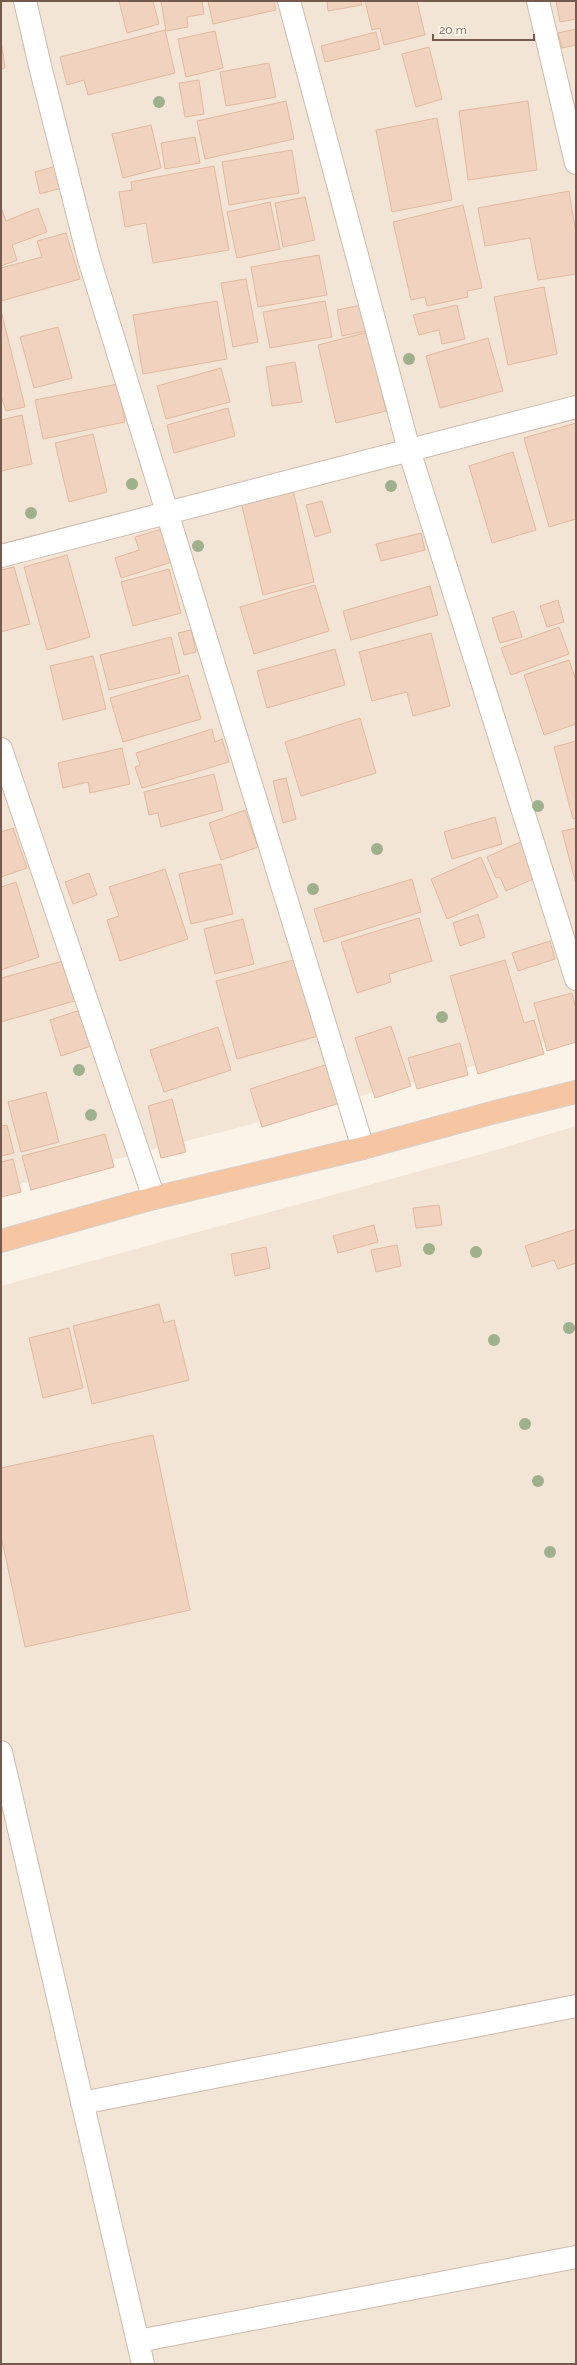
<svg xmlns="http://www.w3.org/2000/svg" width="577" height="2365" viewBox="0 0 577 2365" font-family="Raleway,sans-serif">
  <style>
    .residential { fill: #f3e5d5 }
    .building { fill: #f0d2bf; stroke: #e2b9a0 }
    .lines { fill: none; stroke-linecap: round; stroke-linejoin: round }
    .minor-casing { stroke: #cdbbad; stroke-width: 24 }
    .trunk-casing { stroke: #d8d1cd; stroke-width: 24 }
    .minor { stroke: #fff; stroke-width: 22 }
    .trunk { stroke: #f5c6a1; stroke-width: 22 }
    .tree { fill: #9fb08d }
  </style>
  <rect width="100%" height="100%" fill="#fbf3e7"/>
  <path class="residential" d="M1,1H576V1032L464,1069L1,1189Z
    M576,1126V2364H1V1286L482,1154Z"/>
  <path class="building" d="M119,1H153L159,24L127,33Z
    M161,1H202L204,14L187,17L188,27L166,31Z
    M208,1H274L276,10L213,24Z
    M327,1H361L362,5L328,11Z
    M365,1H417L425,35L384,45L380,28L372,30Z
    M556,1H576V19L560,22Z
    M576,29V45L562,48L558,33Z
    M165,30L175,73L88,95L84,80L67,85L60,57Z
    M215,31L223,68L186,77L178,39Z
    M376,32L380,49L325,62L321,46Z
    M1,41L5,68L1,69Z
    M429,47L442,99L416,107L402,54Z
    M269,63L276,97L226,106L220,72Z
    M199,80L204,114L185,117L179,83Z
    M286,101L294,139L205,159L197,121Z
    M528,101L537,170L468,180L459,111Z
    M437,118L452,200L392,212L376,130Z
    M151,125L161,168L123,178L112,134Z
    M195,137L200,163L165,169L161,143Z
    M292,150L299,193L229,205L222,162Z
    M56,166L62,188L40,194L35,172Z
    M214,166L229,250L153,263L146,223L125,227L119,192L132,190L131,182Z
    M569,191L576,234V274L538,280L530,238L485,246L478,208Z
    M305,197L315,240L283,247L275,203Z
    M270,202L280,249L237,258L227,212Z
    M463,205L482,288L467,291L468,297L427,306L425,297L411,300L393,222Z
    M1,207L6,221L38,208L47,232L12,245L17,260L1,266Z
    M66,233L80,279L1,301V268L42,257L37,241Z
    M319,255L327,295L258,307L251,267Z
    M246,279L258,342L233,347L221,283Z
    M544,287L557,354L508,365L494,297Z
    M217,301L227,359L143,374L133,315Z
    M325,301L332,337L270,348L263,312Z
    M366,304L371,330L342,336L337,310Z
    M457,305L465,339L442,344L439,330L419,335L413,315Z
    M1,311L25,407L6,411L1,396Z
    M58,327L72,378L34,388L20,337Z
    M368,332L386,411L336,423L318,345Z
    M488,338L503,391L440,408L426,356Z
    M295,362L302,402L272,406L266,367Z
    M221,368L230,402L166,419L157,386Z
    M118,384L125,422L43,439L35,400Z
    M228,408L235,436L174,453L167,425Z
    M22,415L32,464L1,471V420Z
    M576,423V519L549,527L524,438Z
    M93,434L107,492L69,502L55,443Z
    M513,452L536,530L492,543L469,466Z
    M293,490L314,582L263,595L241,502Z
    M322,501L331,532L315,537L306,505Z
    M162,529L172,562L121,578L115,558L139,550L135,537Z
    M421,533L425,550L381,561L376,544Z
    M67,555L90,637L47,650L24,567Z
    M14,567L30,624L1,632V570Z
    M169,569L181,613L133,626L121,582Z
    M315,585L329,631L254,654L240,607Z
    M430,586L438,615L351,640L343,611Z
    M558,600L564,622L547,627L540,606Z
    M514,611L522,637L500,643L492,618Z
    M559,627L569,654L511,675L501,648Z
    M191,630L196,652L184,655L178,633Z
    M431,633L450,706L413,716L407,692L372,701L359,652Z
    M171,637L180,673L109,690L100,655Z
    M335,649L345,685L267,708L257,671Z
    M93,656L106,709L63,720L50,666Z
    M569,660L576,680V724L544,735L524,675Z
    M188,675L201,719L123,742L110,698Z
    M360,718L376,773L301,796L285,742Z
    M212,729L215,742L222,739L229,762L142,788L135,767L140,765L136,753Z
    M576,741V818L573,819L554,747Z
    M122,748L130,784L90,793L88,782L63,788L58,763Z
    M214,774L223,810L161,827L158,813L149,815L144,792Z
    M286,778L296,819L283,823L273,781Z
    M245,810L258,847L221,860L209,823Z
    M495,817L502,844L452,859L444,832Z
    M13,828L27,868L1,877V832Z
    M576,828V884L562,831Z
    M522,841L538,877L506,891L500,877L496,878L487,857Z
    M481,857L498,897L447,919L431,879Z
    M221,864L233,914L191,924L179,874Z
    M165,869L188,939L120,961L107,920L119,916L109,887Z
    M89,873L97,895L73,904L65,882Z
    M412,879L421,912L324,942L314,909Z
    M16,882L39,957L1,970V887Z
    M478,914L485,937L460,946L453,923Z
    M419,918L432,961L389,974L391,982L357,993L341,942Z
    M243,919L254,964L215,974L204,929Z
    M550,941L555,959L518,971L512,953Z
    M297,959L318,1036L237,1059L216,981Z
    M67,960L78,1000L1,1022V978Z
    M505,960L524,1023L534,1020L544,1054L478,1074L450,976Z
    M572,993L576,1009V1042L547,1051L534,1003Z
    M80,1010L91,1046L61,1056L50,1020Z
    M391,1026L411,1086L375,1098L355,1038Z
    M218,1027L231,1070L164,1092L150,1050Z
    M460,1043L468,1075L417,1089L408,1058Z
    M331,1063L343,1102L262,1127L250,1089Z
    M46,1092L59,1142L21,1152L8,1102Z
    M172,1099L186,1152L161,1158L148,1106Z
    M7,1125L14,1153L1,1156V1126Z
    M105,1134L114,1167L31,1190L22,1156Z
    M13,1159L21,1192L1,1197V1162Z
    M439,1205L442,1225L416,1228L413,1208Z
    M374,1225L378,1242L338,1253L333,1236Z
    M576,1229V1263L558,1269L554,1260L532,1267L525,1246Z
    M397,1245L401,1266L376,1272L371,1250Z
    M266,1247L270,1268L235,1276L231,1254Z
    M159,1304L164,1323L174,1320L189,1380L92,1404L73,1326Z
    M69,1328L83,1388L43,1398L29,1338Z
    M153,1435L190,1610L25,1647L1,1536V1468Z"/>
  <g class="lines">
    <g class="minor-casing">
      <path id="minor" d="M25,1L41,70L89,259L363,1148
        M289,1L409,450L576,979
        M538,1L576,163
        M1,556L576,407
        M1,749L154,1198
        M1,1752L143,2364
        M82,2103L576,2006
        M138,2341L576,2257"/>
    </g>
    <g class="trunk-casing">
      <path id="trunk" d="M1,1241L154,1198L363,1148L495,1112L576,1092"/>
    </g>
    <use href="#minor" class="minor"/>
    <use href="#trunk" class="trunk"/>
  </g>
  <g class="tree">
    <circle cx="159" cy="102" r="6"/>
    <circle cx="409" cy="359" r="6"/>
    <circle cx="132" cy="484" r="6"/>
    <circle cx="391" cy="486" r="6"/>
    <circle cx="31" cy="513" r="6"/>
    <circle cx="198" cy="546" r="6"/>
    <circle cx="538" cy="806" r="6"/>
    <circle cx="377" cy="849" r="6"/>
    <circle cx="313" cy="889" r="6"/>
    <circle cx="442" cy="1017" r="6"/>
    <circle cx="79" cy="1070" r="6"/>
    <circle cx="91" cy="1115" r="6"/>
    <circle cx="429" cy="1249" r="6"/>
    <circle cx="476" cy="1252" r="6"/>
    <circle cx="569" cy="1328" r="6"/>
    <circle cx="494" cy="1340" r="6"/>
    <circle cx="525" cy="1424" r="6"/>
    <circle cx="538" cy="1481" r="6"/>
    <circle cx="550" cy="1552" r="6"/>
  </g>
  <rect width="577" height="2365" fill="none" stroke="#745a4c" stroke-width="4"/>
  <path d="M433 34v6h101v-6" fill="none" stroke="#745a4c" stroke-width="2"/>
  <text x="439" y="34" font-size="12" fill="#745a4c" stroke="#fef7ed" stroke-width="3" paint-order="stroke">20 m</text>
</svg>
